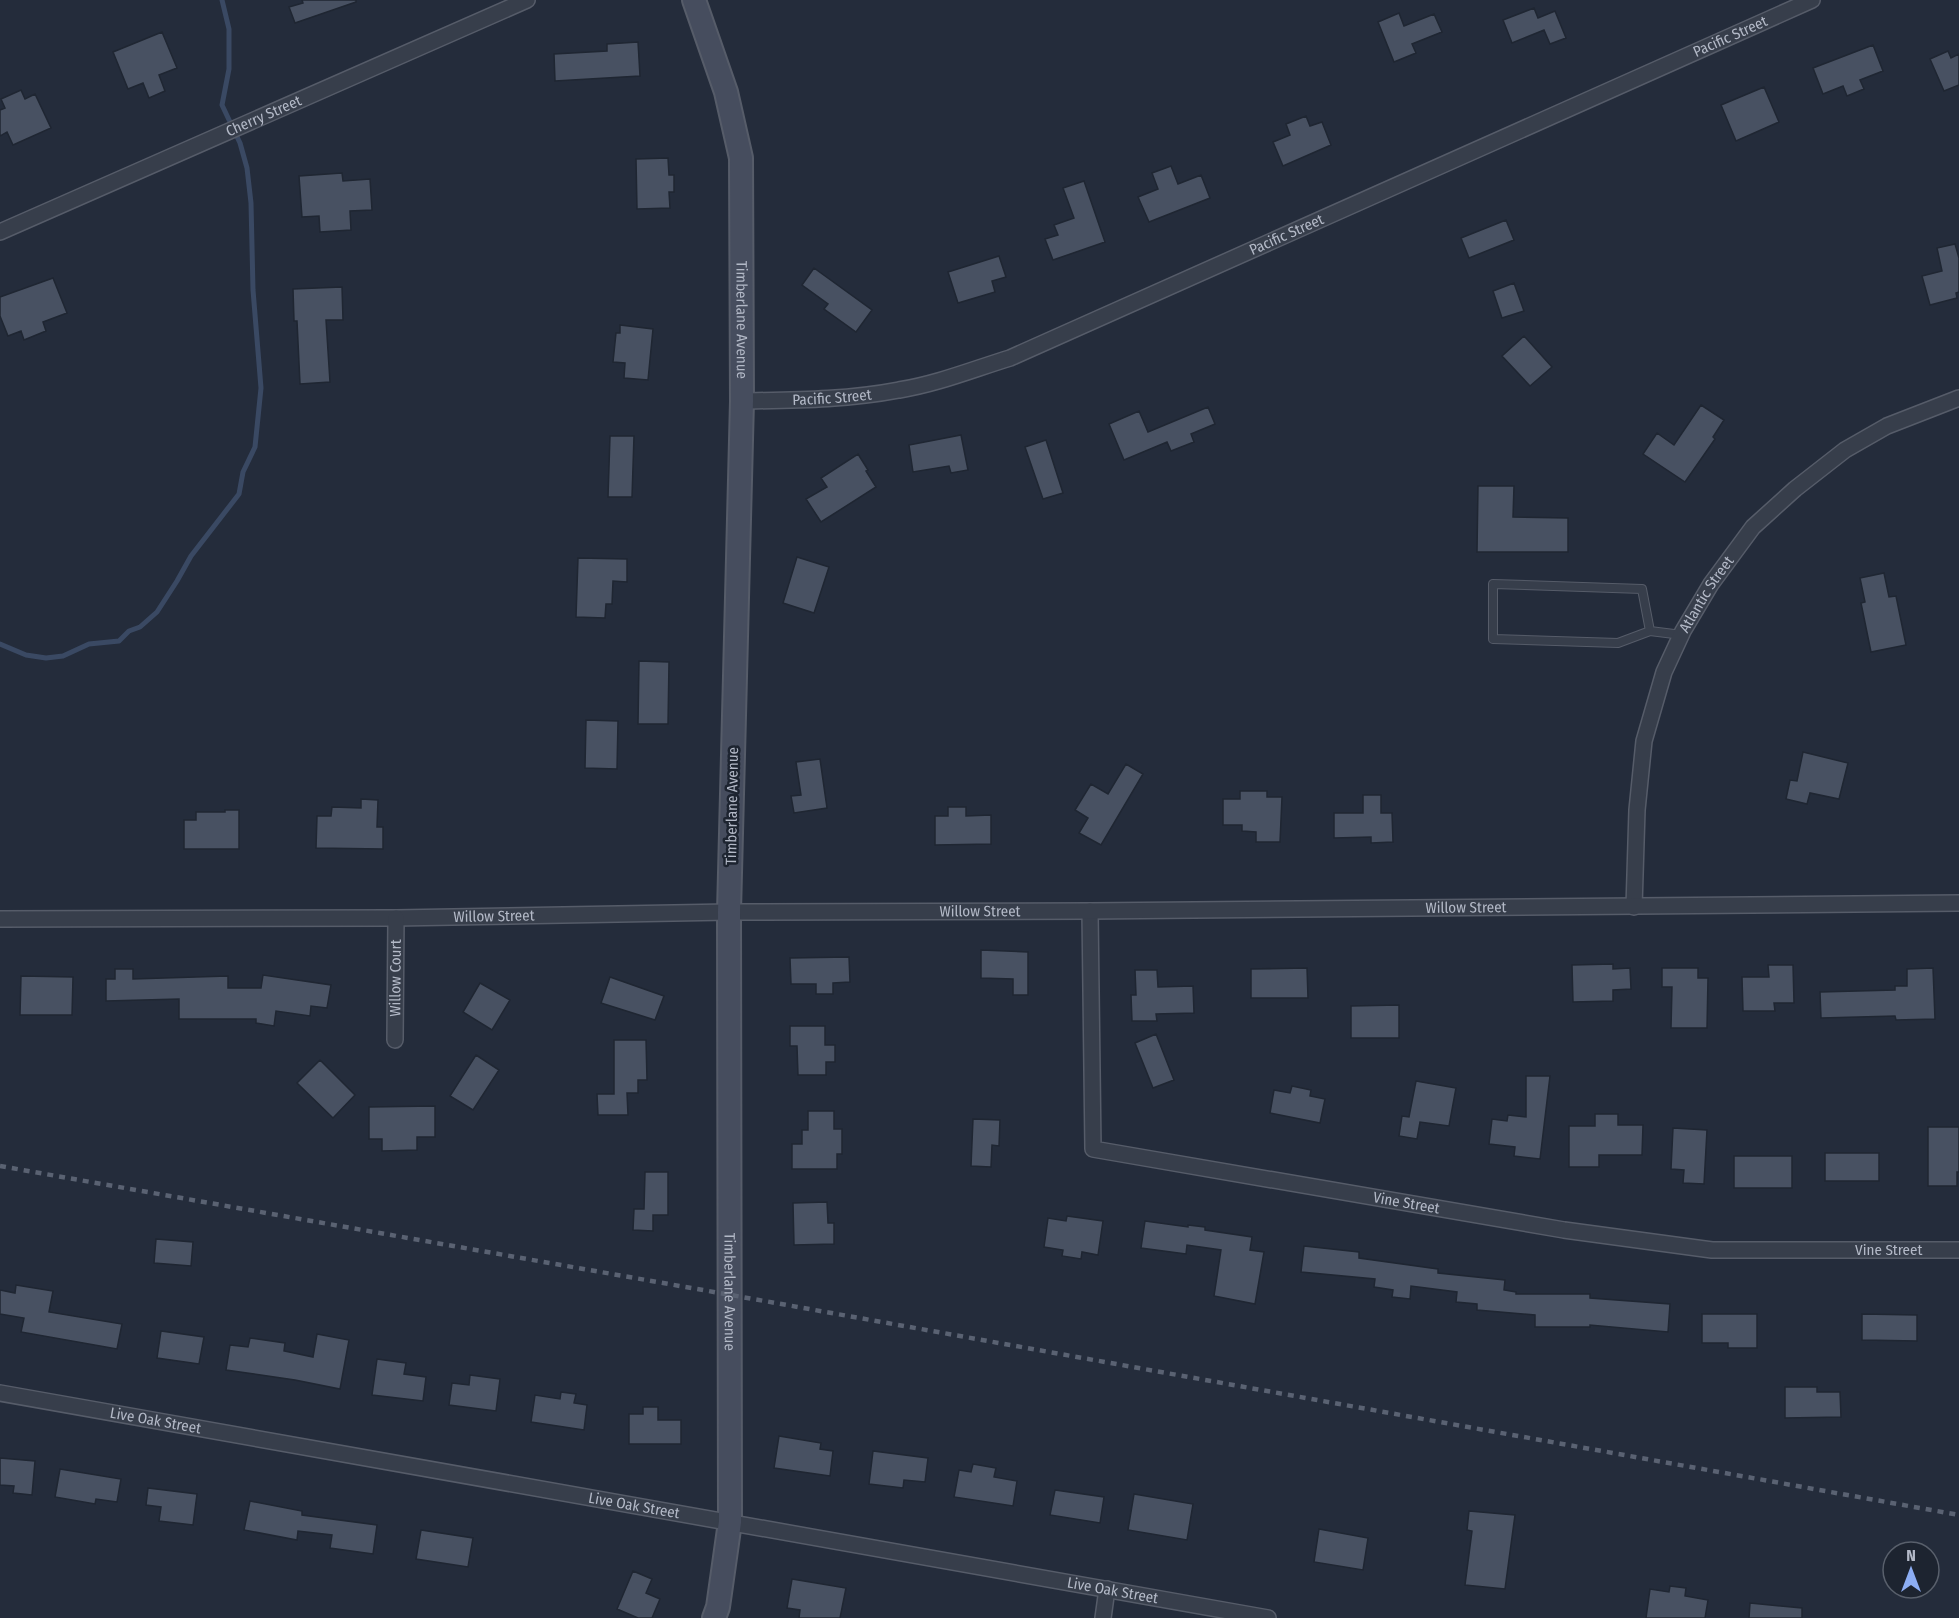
<svg xmlns="http://www.w3.org/2000/svg" width="1959" height="1618" viewBox="0 0 1959 1618" font-family="'Fira Sans Condensed',sans-serif">
  <style>
    .lines { fill: none; stroke-linecap: round; stroke-linejoin: round }
    .stream { stroke: #3a4963; stroke-width: 5 }
    .building { fill: #485162; stroke: #1f2632; stroke-width: 1.5 }
    .lane-casing { stroke: #565c69; stroke-width: 10 }
    .street-casing { stroke: #565c69; stroke-width: 18 }
    .secondary-casing { stroke: #565c69; stroke-width: 26 }
    .lane { stroke: #373e4b; stroke-width: 8 }
    .street { stroke: #373e4b; stroke-width: 15 }
    .secondary { stroke: #464d5e; stroke-width: 22 }
    .rail { stroke: #5a6272; stroke-width: 4.5; stroke-dasharray: 6 6; stroke-linecap: butt }
    .labels { text-anchor: middle; dominant-baseline: central; stroke-width: 5; stroke-linejoin: round; paint-order: stroke }
    .street-label { font-size: 15px; fill: #b3b9c7; stroke: #1d2430 }
  </style>
  <rect width="100%" height="100%" fill="#242c3b"/>
  <g class="lines">
    <path class="stream" d="M0,644L26,655L46,658L63,656L89,644L119,641L129,631L140,627L157,612L177,581L191,556L239,494L243,472L255,447L261,388L253,290L251,203L247,168L240,143L222,105L229,69V29L222,0"/>
  </g>
  <path class="building" d="M302,0H356V2L295,23L289,7L303,3Z
    M1534,8L1538,18L1555,11L1566,38L1550,44L1544,30L1512,43L1503,20Z
    M1399,13L1404,26L1434,14L1442,32L1412,44L1416,53L1394,62L1378,22Z
    M162,32L177,68L159,75L165,91L149,98L143,83L128,89L113,52Z
    M638,42L640,76L555,81L554,54L607,51V44Z
    M1873,45L1883,71L1860,80L1864,89L1847,96L1843,86L1823,94L1813,68Z
    M1948,51L1951,58L1959,54V85L1944,91L1930,59Z
    M1764,87L1779,122L1736,141L1721,105Z
    M21,90L25,99L35,94L51,128L13,145L7,132L0,136V110L5,108L1,99Z
    M1306,116L1310,126L1322,122L1331,145L1283,166L1273,142L1290,135L1286,124Z
    M668,158L669,175H674V192H669L670,208L637,209L636,159Z
    M1171,166L1178,184L1201,175L1210,198L1149,222L1138,197L1158,189L1152,173Z
    M342,173L343,181L370,179L372,210L350,211L351,230L320,232L319,216L302,217L299,176Z
    M1084,181L1105,242L1053,260L1045,239L1058,235L1054,225L1074,218L1063,188Z
    M1506,220L1514,240L1469,258L1461,238Z
    M1955,244L1959,258V292L1956,293L1957,298L1930,305L1922,276L1942,271L1937,248Z
    M999,256L1006,277L992,281L995,292L958,303L948,272Z
    M814,268L872,310L856,332L824,309L828,304L802,285Z
    M53,278L67,313L43,322L46,331L24,340L21,331L8,336L0,316V297Z
    M1514,283L1524,311L1502,318L1493,291Z
    M342,287L343,320H326L330,382L300,384L297,321H294L293,289Z
    M620,325L653,329L648,380L624,378L625,363L613,362L616,333H620Z
    M1524,336L1552,367L1530,386L1502,356Z
    M1701,405L1724,420L1713,437L1715,439L1685,482L1643,454L1657,433L1674,445Z
    M1208,407L1215,424L1191,434L1194,442L1171,451L1167,442L1124,460L1109,424L1139,411L1148,432Z
    M961,435L968,470L951,473L949,466L913,472L909,445Z
    M610,436H634L632,497H608Z
    M1046,440L1063,493L1043,499L1025,447Z
    M858,454L868,470L866,471L876,487L821,522L806,499L827,487L821,478Z
    M1478,486H1514L1513,517L1568,518V552H1477Z
    M797,557L829,567L814,613L783,603Z
    M578,558L627,559V582L613,581L612,604H606L605,618L576,617Z
    M1884,573L1889,597L1896,596L1906,645L1871,652L1861,603L1865,602L1860,578Z
    M639,661L669,662L668,724H638Z
    M586,720L618,721L617,769L585,768Z
    M1803,752L1848,763L1839,799L1810,793L1807,804L1786,799L1790,780L1797,781Z
    M820,759L827,808L794,813L791,796L801,795L796,762Z
    M1126,764L1143,774L1101,845L1079,833L1088,818L1075,810L1091,784L1108,794Z
    M1240,791H1267V797H1282L1280,842H1256V832L1242,831V825H1223V799H1240Z
    M1363,795H1381V813H1392L1393,842L1371,843V837L1334,838V813H1363Z
    M361,799L378,800L377,827H383V849L316,848L317,816H331L332,807L361,808Z
    M948,807H966V816L991,815V844L935,845V816H948Z
    M225,810H239V849H184V820H196V812H225Z
    M981,950L1028,952V995H1013V979L981,978Z
    M849,957L850,982L833,983V994H816V984H791L790,958Z
    M1613,964V969L1630,968L1631,989L1613,990V1001L1573,1002L1572,965Z
    M1768,965H1793L1794,1003H1774L1775,1011H1743L1742,977H1769Z
    M1307,968L1308,998H1251V969Z
    M1662,968H1698V978H1708L1707,1028H1671L1672,987H1662Z
    M1933,968L1935,1019L1896,1020L1895,1016L1821,1018L1820,992L1895,990V986H1907V969Z
    M115,969H133V979L228,976V988H261L263,975L331,985L327,1008L311,1006L310,1016L276,1011L274,1026L256,1023V1019H179V999L106,1001V979H115Z
    M1135,970H1157L1158,987L1193,986L1194,1013L1156,1014L1157,1021H1132L1131,995H1136Z
    M21,976L73,977L72,1015H20Z
    M610,977L664,996L655,1020L601,1003Z
    M480,983L510,1000L492,1030L463,1012Z
    M1399,1005V1038H1351V1006Z
    M790,1026H825V1045H835V1062H826V1075H798L797,1046H790Z
    M1156,1034L1174,1080L1153,1088L1135,1043Z
    M614,1040H646L647,1080H638V1093H627L628,1115H598L597,1094H614Z
    M476,1055L499,1070L473,1110L450,1096Z
    M320,1060L355,1095L333,1118L297,1083Z
    M1526,1076H1550L1540,1159L1514,1156L1515,1147L1489,1144L1492,1119L1507,1121L1508,1115L1526,1117Z
    M1416,1081L1456,1088L1449,1126L1420,1122L1417,1139L1399,1136L1402,1116L1409,1117Z
    M1292,1086L1311,1090L1310,1096L1325,1099L1320,1123L1270,1113L1274,1090L1290,1093Z
    M435,1106V1137H417V1150L382,1151V1139H369V1107Z
    M808,1111H834V1129H842V1154H837V1169H792V1144H802V1130H808Z
    M1595,1114H1618V1125H1643L1642,1155H1599V1167H1569V1126H1595Z
    M973,1119L1000,1120L999,1146L992,1145L991,1167L971,1166Z
    M1928,1127H1959V1172H1957V1186H1928Z
    M1673,1128L1707,1130L1704,1184L1683,1183L1684,1170L1671,1169Z
    M1825,1153H1879V1181H1825Z
    M1734,1156H1792V1188H1734Z
    M645,1172H668V1215H653V1231L633,1230L634,1209H644Z
    M827,1202L828,1223H834V1244L794,1245L793,1203Z
    M1067,1216L1103,1221L1098,1255L1082,1252L1081,1259L1062,1256L1063,1250L1044,1247L1048,1218L1066,1221Z
    M1145,1221L1188,1227V1225L1205,1227V1230L1252,1237L1250,1250L1264,1252L1255,1304L1214,1296L1221,1250L1187,1245L1186,1254L1141,1248Z
    M156,1239L193,1242L191,1266L154,1263Z
    M1304,1246L1359,1252V1258L1438,1269V1273L1505,1280L1504,1290L1516,1292V1294H1590V1298L1670,1304L1668,1332L1590,1325V1327H1535V1315L1477,1310V1304L1456,1302L1457,1292L1411,1286L1410,1299L1392,1297L1393,1290L1374,1287L1375,1279L1301,1272Z
    M16,1285L53,1291L49,1312L122,1324L117,1349L21,1332L24,1318L0,1314V1290L15,1293Z
    M1702,1314H1757V1348H1728V1343H1702Z
    M1862,1314L1917,1315V1341L1862,1340Z
    M161,1331L204,1337L199,1364L157,1358Z
    M317,1334L349,1340L340,1389L295,1380L226,1370L230,1345L248,1347L250,1338L285,1343L284,1351L313,1357Z
    M377,1359L406,1363L404,1374L426,1377L423,1401L372,1395Z
    M470,1375L500,1379L496,1411L449,1405L452,1383L469,1385Z
    M1785,1387H1817V1392H1840L1841,1417L1785,1418Z
    M561,1392L576,1394L574,1403L587,1405L584,1430L531,1422L535,1395L560,1399Z
    M643,1407H658V1420H681V1444H629V1414H643Z
    M779,1436L821,1443L820,1449L833,1451L830,1476L774,1468Z
    M873,1451L928,1458L925,1482L904,1480L903,1488L869,1484Z
    M0,1458L35,1461L32,1495L13,1493L14,1486L0,1485Z
    M973,1464L996,1468L994,1477L1017,1481L1013,1506L954,1497L959,1470L971,1472Z
    M60,1469L121,1479L117,1502L96,1499L95,1504L55,1497Z
    M148,1488L197,1494L193,1525L159,1521L161,1507L146,1505Z
    M1055,1490L1104,1497L1100,1523L1050,1515Z
    M1134,1494L1193,1504L1187,1540L1128,1530Z
    M250,1501L302,1511V1515L377,1525L373,1554L330,1548L332,1535L298,1531L297,1540L244,1530Z
    M1469,1511L1515,1515L1505,1589L1465,1585L1472,1531L1467,1530Z
    M1319,1529L1368,1538L1363,1570L1314,1562Z
    M421,1530L473,1538L468,1567L416,1559Z
    M633,1571L652,1579L646,1593L660,1599L652,1618H638L617,1609Z
    M792,1579L846,1588L840,1618H799L800,1610L787,1608Z
    M1670,1586L1686,1588L1685,1596L1708,1600L1705,1618H1646L1650,1589L1669,1592Z
    M1750,1603L1802,1608V1618H1749Z"/>
  <g class="lines">
    <g class="lane-casing">
      <path id="lane" d="M1650,631L1642,589L1493,584V639L1618,643L1650,631L1682,635"/>
    </g>
    <g class="street-casing">
      <g id="street">
        <path id="s1" d="M0,232L527,0"/>
        <path id="s2" d="M742,401C794,400 847,400 899,390C937,384 974,369 1010,358L1812,0"/>
        <path id="s3" d="M1634,907L1637,810L1644,741L1664,672L1683,631L1711,584L1753,527L1795,489L1845,450L1887,426L1959,398"/>
        <path id="s4" d="M1090,911L1093,1149L1564,1230L1712,1250H1959"/>
        <path id="s5" d="M0,919L396,918L729,912L1090,911L1959,903"/>
        <path id="s6" d="M395,1040L396,918"/>
        <path id="s7" d="M0,1393L1268,1618"/>
        <path d="M1103,1618L1107,1589"/>
      </g>
    </g>
    <g class="secondary-casing">
      <g id="secondary">
        <path id="s8" d="M694,0L726,92L741,158L742,401L729,912L730,1522L718,1607L714,1618"/>
      </g>
    </g>
    <use href="#lane" class="lane"/>
    <use href="#street" class="street"/>
    <use href="#secondary" class="secondary"/>
    <path class="rail" d="M0,1166L731,1295L1959,1515"/>
  </g>
  <g class="labels">
    <g class="street-label">
      <text stroke="none"><textPath href="#s2" startOffset="1062">Pacific Street</textPath></text>
      <text stroke="none"><textPath href="#s1" startOffset="288">Cherry Street</textPath></text>
      <text stroke="none"><textPath href="#s2" startOffset="576">Pacific Street</textPath></text>
      <text stroke="none"><textPath href="#s8" startOffset="327">Timberlane Avenue</textPath></text>
      <text stroke="none"><textPath href="#s2" startOffset="90">Pacific Street</textPath></text>
      <text stroke="none"><textPath href="#s3" startOffset="327">Atlantic Street</textPath></text>
      <text transform="translate(732 806) rotate(-89)">Timberlane Avenue</text>
      <text stroke="none"><textPath href="#s5" startOffset="1466">Willow Street</textPath></text>
      <text stroke="none"><textPath href="#s5" startOffset="980">Willow Street</textPath></text>
      <text stroke="none"><textPath href="#s5" startOffset="494">Willow Street</textPath></text>
      <text stroke="none"><textPath href="#s6" startOffset="62">Willow Court</textPath></text>
      <text stroke="none"><textPath href="#s4" startOffset="556">Vine Street</textPath></text>
      <text stroke="none"><textPath href="#s4" startOffset="1042">Vine Street</textPath></text>
      <text stroke="none"><textPath href="#s8" startOffset="1299">Timberlane Avenue</textPath></text>
      <text stroke="none"><textPath href="#s7" startOffset="158">Live Oak Street</textPath></text>
      <text stroke="none"><textPath href="#s7" startOffset="644">Live Oak Street</textPath></text>
      <text stroke="none"><textPath href="#s7" startOffset="1130">Live Oak Street</textPath></text>
    </g>
  </g>
  <g transform="translate(1911 1570)"><circle r="28" fill="#1d2430" stroke="#59606c" stroke-width="1.5"/>
  <path d="M0-4.5L10 22L0 15L-10 22Z" fill="#8cadf3"/>
  <text y="-9" font-size="16" font-weight="bold" text-anchor="middle" fill="#b3b9c7">N</text>
  </g>
</svg>
